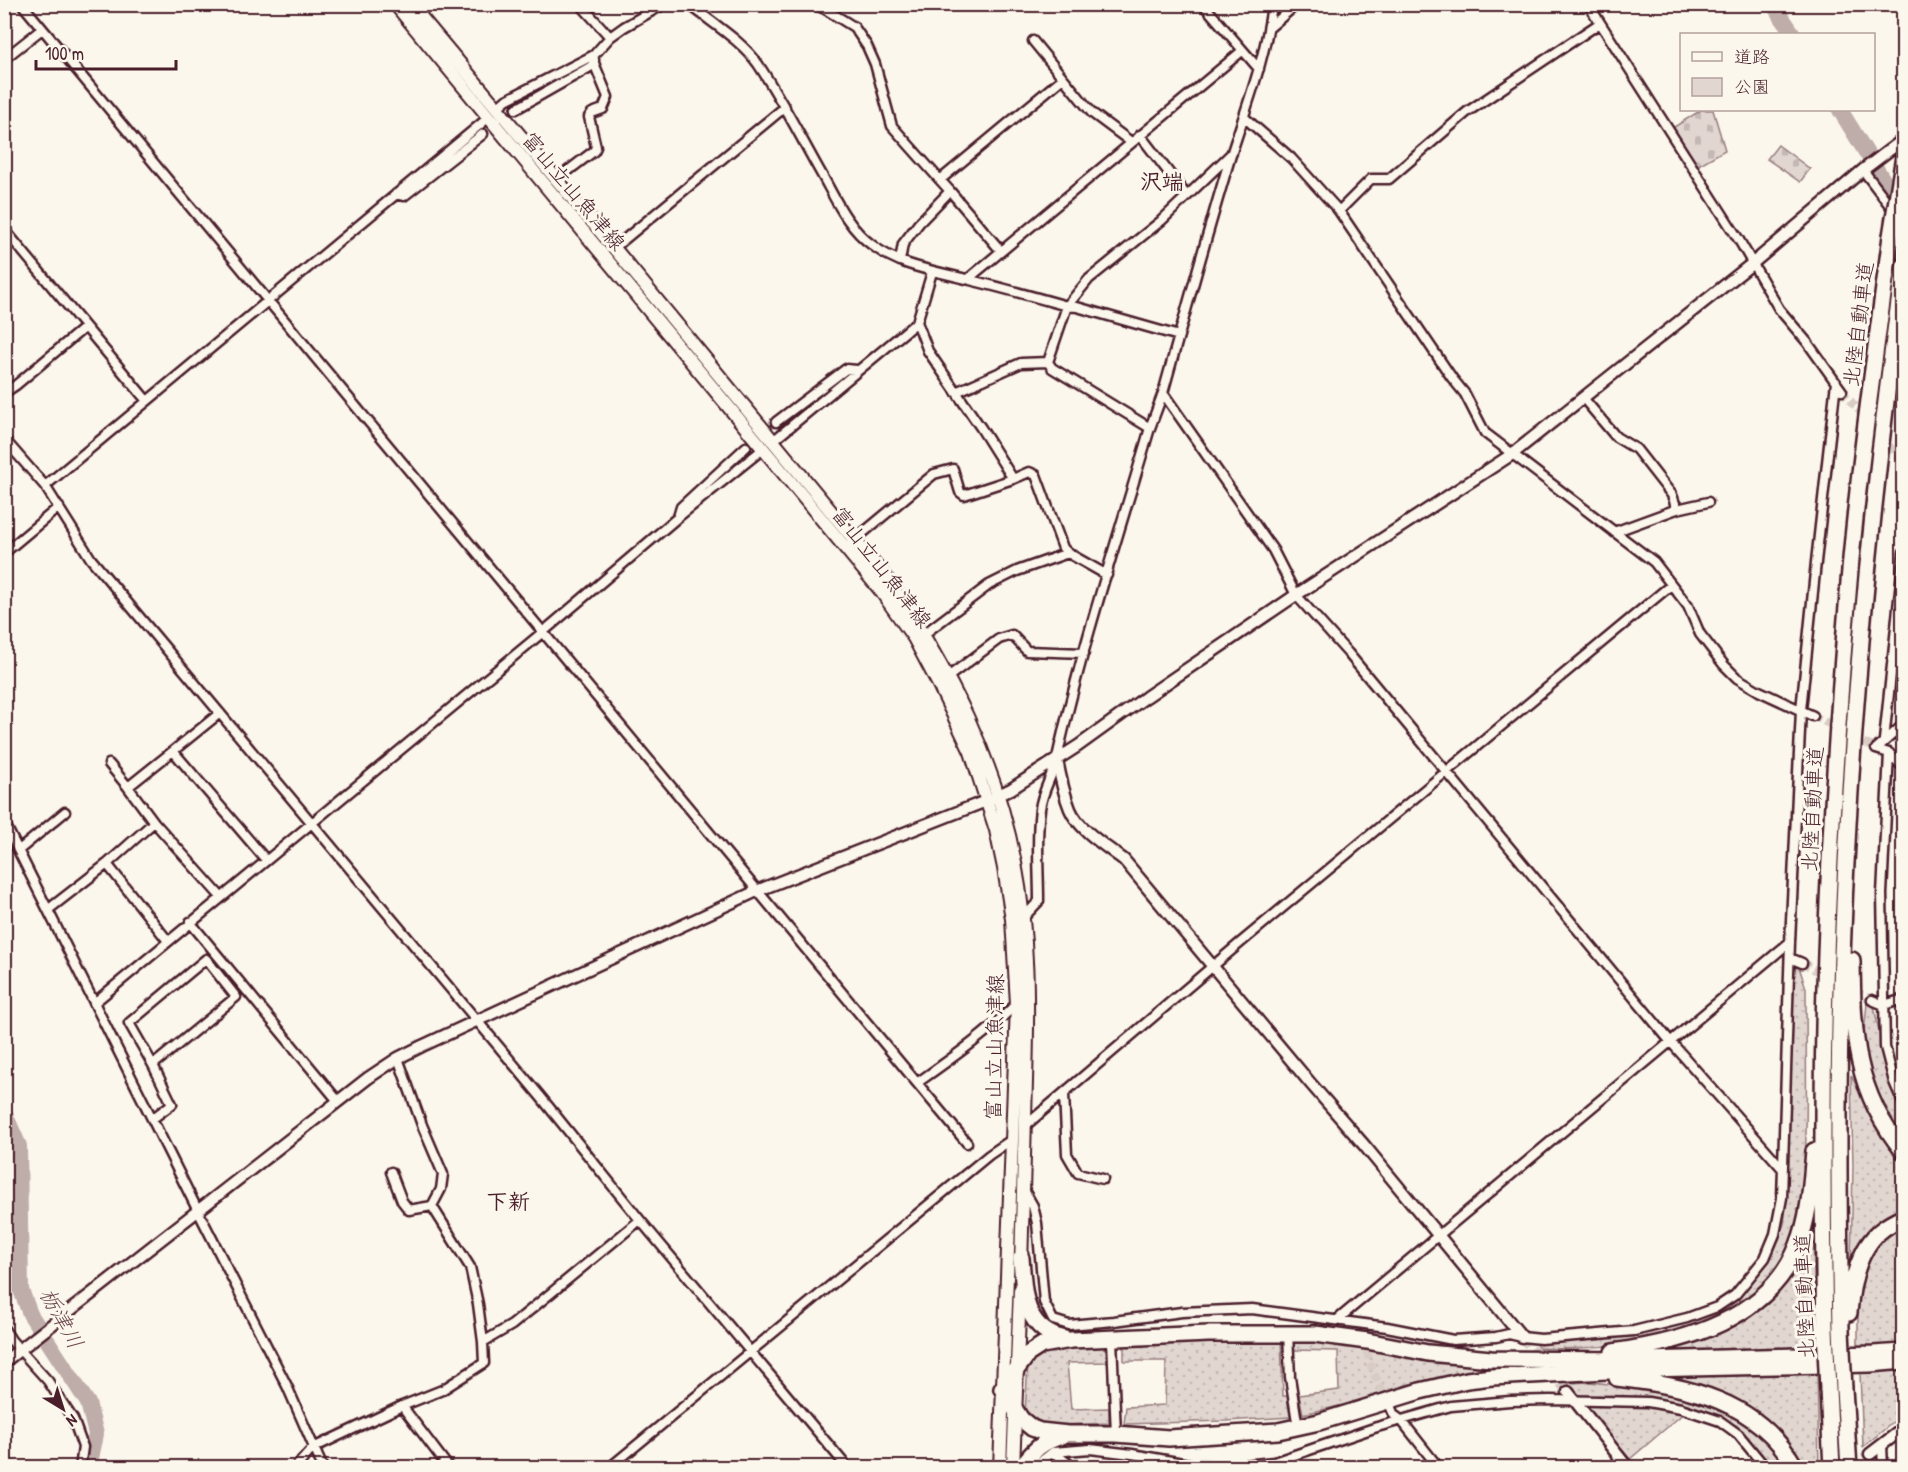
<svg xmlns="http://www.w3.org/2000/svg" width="1908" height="1472" viewBox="0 0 1908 1472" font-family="'Patrick Hand','Klee One',sans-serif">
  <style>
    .green { fill: url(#green-dots); stroke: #967b7e; stroke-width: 1.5 }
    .cemetery { fill: url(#cemetery-stones); stroke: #967b7e; stroke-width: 1.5 }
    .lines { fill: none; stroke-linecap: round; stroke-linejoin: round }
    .river { stroke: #bfadaa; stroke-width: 16 }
    .street-tunnel { stroke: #d8ccc5; stroke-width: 8; stroke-dasharray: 8 4; stroke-linecap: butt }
    .secondary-tunnel { stroke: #d8ccc5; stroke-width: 10; stroke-dasharray: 10 5; stroke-linecap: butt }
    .street-casing { stroke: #4a1f2b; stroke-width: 13 }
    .secondary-casing { stroke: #4a1f2b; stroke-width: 15 }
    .primary-casing { stroke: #4a1f2b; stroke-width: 16 }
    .highway-casing { stroke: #4a1f2b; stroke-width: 20 }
    .street { stroke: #fbf7ec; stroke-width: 8 }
    .secondary { stroke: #fbf7ec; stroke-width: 10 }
    .primary { stroke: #fbf7ec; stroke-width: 12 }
    .highway { stroke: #fbf7ec; stroke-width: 15 }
    .highway-bridge-casing { stroke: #4a1f2b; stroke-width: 20; stroke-linecap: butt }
    .highway-bridge { stroke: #fbf7ec; stroke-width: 15 }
    .labels { text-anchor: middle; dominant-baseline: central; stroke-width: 6; stroke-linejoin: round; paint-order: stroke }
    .street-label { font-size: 21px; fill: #4a1f2b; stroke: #fbf7ec }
    .neighbourhood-label { font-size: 22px; font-weight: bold; fill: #4a1f2b; stroke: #fbf7ec }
    .water-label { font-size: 22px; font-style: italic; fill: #6d4a51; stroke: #fbf7ec }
  </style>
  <defs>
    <pattern id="green-dots" width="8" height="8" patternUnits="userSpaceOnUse" patternTransform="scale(1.5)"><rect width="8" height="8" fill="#e2d7d0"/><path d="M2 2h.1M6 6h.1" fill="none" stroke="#c3b8b3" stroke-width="1.8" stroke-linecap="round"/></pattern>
    <pattern id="cemetery-stones" width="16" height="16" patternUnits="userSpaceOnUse" patternTransform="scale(1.5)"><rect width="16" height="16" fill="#e2d7d0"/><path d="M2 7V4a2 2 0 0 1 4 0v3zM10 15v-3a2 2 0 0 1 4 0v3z" fill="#c3b8b3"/></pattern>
  </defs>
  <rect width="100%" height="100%" fill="#fbf7ec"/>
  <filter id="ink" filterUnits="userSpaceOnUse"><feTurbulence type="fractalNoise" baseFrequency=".0167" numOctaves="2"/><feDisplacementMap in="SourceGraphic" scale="12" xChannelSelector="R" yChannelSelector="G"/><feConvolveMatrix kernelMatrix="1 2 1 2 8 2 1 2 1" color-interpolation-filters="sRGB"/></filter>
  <g filter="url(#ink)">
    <path class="green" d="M1792,967H1799L1806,988C1806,1037 1807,1085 1806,1134C1805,1167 1805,1203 1794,1233C1786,1258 1768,1284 1747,1299C1695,1338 1600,1352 1537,1348V1343L1620,1336L1681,1324L1722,1302L1752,1280L1773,1253L1784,1224L1787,1197L1786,1160Z
      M1867,1003L1874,1006L1887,1073L1903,1114V1139L1899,1135C1884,1107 1867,1078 1864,1046C1863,1033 1866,1017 1867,1003Z
      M1851,1075C1866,1106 1881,1133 1904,1159L1903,1208C1871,1225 1867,1230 1851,1263L1853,1166Z
      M1813,1220L1815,1348L1652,1353C1699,1338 1757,1323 1786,1279C1797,1261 1804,1239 1813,1220Z
      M1903,1222V1344L1858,1348V1291L1865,1262L1880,1236Z
      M1281,1339L1283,1396H1287L1290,1417L1225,1421L1124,1424L1126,1407L1165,1405L1166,1361H1124V1346Z
      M1295,1341L1331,1342L1492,1366L1405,1385L1348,1404L1303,1414L1299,1395L1339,1390L1338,1351L1293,1350Z
      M1063,1344L1105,1345L1107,1362L1067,1363L1071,1409L1109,1408V1423L1055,1425L1042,1422L1025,1414L1028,1364L1038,1350Z
      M1903,1369V1414L1863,1447L1860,1373Z
      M1817,1371L1819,1467H1804L1792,1449L1773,1428L1648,1375Z
      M1590,1382C1645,1388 1702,1390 1749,1423C1765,1435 1777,1452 1789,1467H1770L1742,1433L1660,1400L1614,1396L1581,1397L1567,1383Z
      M1583,1405L1653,1406L1684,1413L1630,1459Z"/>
    <path class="cemetery" d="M1701,110H1713L1725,150L1695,167L1671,129Z
      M1778,145L1810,169L1800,182L1767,159Z"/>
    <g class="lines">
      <path class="river" d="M1773,4L1793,34
        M1840,110L1885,183L1904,207
        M4,1112L19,1146L21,1290L30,1314L88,1403L96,1434L89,1468"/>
      <path class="street-tunnel" d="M483,134L516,109
        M1842,391L1904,463
        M1813,716L1839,729
        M1853,737L1876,749
        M1802,963L1872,1000
        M1360,1328L1372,1369L1388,1403"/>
      <path class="secondary-tunnel" d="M1522,1337L1568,1392
        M1852,1468L1870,1454"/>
      <g class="street-casing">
        <path id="street" d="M22,4L917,1083C952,1058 987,1034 1017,1003
          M580,4L610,37
          M689,4C712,23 741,40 758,64C782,100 801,138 822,175C836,200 848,228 872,245C900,267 937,271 970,280C1003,288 1035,297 1067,306L1077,307L1179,336
          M813,4L825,9L854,27L867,46L875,64L892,126L940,180
          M1203,4L1259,69
          M1588,4L1739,240L1779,309L1807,342L1842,391
          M1269,28L1297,4
          M1033,41L1092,113L1131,142
          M4,59L42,29
          M497,108L506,100L594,55L610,37L624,27L664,4
          M516,109L590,67L594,63V59
          M488,118L45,486L91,559L540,1096L640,1220L848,1468
          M1245,118L1291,158L1339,211L1452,378L1465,394L1485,433L1654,562L1688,606L1700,634L1724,665L1737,678L1759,691L1813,716
          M1140,135L1186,195
          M1863,170L1904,224
          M556,180L594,151L596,147L589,117L592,113L603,109L608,97L594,63
          M950,191L940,180L1063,78
          M396,194L404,196L483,134
          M1339,211L1371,179H1389L1467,112L1600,23
          M4,229L147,401
          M614,248L785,107
          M900,261L903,244L919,223L950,191L1001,251
          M968,279L1242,51
          M917,322L928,351L981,428L1013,479L1029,472L1036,475L1063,548L1068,553L1107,575
          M1048,362L1067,306L1089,279L1161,221L1232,153
          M1048,362L1052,368L1150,428
          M956,392L1021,363L1048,362
          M4,393L16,385L85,327
          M1163,393L1273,550L1296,595L1348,653L1670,1041L1782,1168
          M1584,399L1616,437L1636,449L1672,495L1677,509L1708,502
          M776,422L846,369L857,370
          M4,439L45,486
          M773,441L917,322L932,272
          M678,517L681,507L746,447
          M1614,532L1677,509
          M852,542L934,474L953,469L960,492L964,495L1013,479
          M4,553L59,507
          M924,634L989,585L1017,571L1068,553
          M948,677L999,639L1012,635L1027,651L1084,653
          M220,713L173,751L266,860
          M1904,724L1876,749L1889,753L1904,768
          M1884,740L1904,552
          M1889,753L1882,894L1885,1047L1894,1082L1904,1105
          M109,764L128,787
          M4,822L198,1211L287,1386L323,1468
          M154,822L128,787L173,751
          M19,850L65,812
          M107,864L154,822L221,897
          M49,909L107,864L168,941
          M1023,918L1039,901C1039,871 1036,838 1040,809C1042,791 1053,775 1057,758C1082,646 1118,537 1150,428L1163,393C1185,314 1207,234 1231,155C1247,105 1266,57 1272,4
          M190,922L338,1101
          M1790,958L1802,963
          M206,959L236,997L153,1065L129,1023Z
          M1872,1000L1884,1005L1904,999
          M94,1003L543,632L677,518L763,449
          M398,1058L422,1125L443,1174L441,1189L432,1206
          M917,1083L967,1143
          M1064,1094L1067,1154L1078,1173L1103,1179
          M152,1119L172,1104L153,1065
          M1025,1126L1240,943L1671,585
          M391,1172L402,1201L409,1210L432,1206L470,1267L478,1304L483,1342
          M1024,1190L1033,1206L1037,1223L1044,1302L1053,1320L1069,1325L1114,1321L1182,1312L1252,1309L1387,1327L1453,1340L1496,1337L1509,1334L1522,1337L1541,1339L1634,1331L1687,1318L1717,1307L1735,1295L1765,1258L1775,1234L1782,1198L1790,942L1801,710L1816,562L1836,382
          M1337,1320L1790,942
          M4,1329L11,1340L48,1381L73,1419L83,1447L80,1468
          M1288,1333L1290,1377L1298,1428
          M1112,1339L1116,1434
          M402,1406L449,1468
          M1391,1408L1394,1415L1402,1421L1439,1468
          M1882,1445L1883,1468
          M1053,1452L1074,1468
          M295,1468L313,1448L402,1406L442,1390L484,1363L483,1342L512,1325L640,1220
          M609,1468L989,1155L1011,1140
          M1038,1468L1040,1462L1053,1452L1090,1449L1132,1454L1194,1465L1234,1466L1274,1462L1377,1427L1451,1406L1510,1401L1550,1400L1648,1402L1681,1408L1720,1421L1738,1434L1766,1468"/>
      </g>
      <g class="secondary-casing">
        <path id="secondary" d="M1057,760C1060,776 1064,794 1070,809C1078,829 1107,847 1124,860L1311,1084L1364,1145L1522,1337
          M4,1362L368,1078L398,1058L422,1046L759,890L986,801L1011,789L1078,746L1146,697L1296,595L1511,455L1753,263L1863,170L1904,139
          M1568,1392L1628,1468
          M1870,1454L1904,1428"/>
      </g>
      <g class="primary-casing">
        <path id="primary" d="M395,4L881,591L914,638L939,685L971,752L996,830L1004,868L1012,919L1017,1004L1000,1468
          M410,4L614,248L890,583C949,671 995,758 1015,863C1029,936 1028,1007 1026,1081C1024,1143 1023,1205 1021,1267
          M1013,1468L1020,1290"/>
      </g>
      <g class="highway-casing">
        <path id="highway" d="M1852,960C1853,1035 1854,1091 1904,1152
          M1021,1258C1024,1292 1023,1330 1065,1339
          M1849,1313C1851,1286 1858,1251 1879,1232C1886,1226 1895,1221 1904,1217
          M1825,1330C1823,1229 1822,1128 1824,1027C1827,874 1837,722 1850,570C1860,458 1876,347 1891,236
          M1841,1330C1839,1228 1838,1126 1840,1024C1846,771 1868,517 1904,266
          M1613,1352C1684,1342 1769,1320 1798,1245C1810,1215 1811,1183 1814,1151
          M1904,1352L1873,1354L1647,1360L1491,1359L1428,1353L1367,1341L1315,1334H1209L1071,1340L1042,1345L1028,1354L1002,1389L1021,1419L1032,1428L1040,1431L1068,1434H1116L1169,1438L1278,1431L1319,1422L1420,1391L1467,1380L1492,1377L1645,1369L1870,1364L1904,1361
          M1617,1378C1688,1386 1758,1400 1796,1468
          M1828,1389L1832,1468
          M1844,1389L1849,1468
          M1020,1468C1034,1450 1041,1442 1062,1436"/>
      </g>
      <use href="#street" class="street"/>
      <use href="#secondary" class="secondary"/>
      <use href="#primary" class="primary"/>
      <use href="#highway" class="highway"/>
      <g class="highway-bridge-casing">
        <path id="highway-bridge" d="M1891,236L1904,156
          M1825,1330L1828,1389
          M1841,1330L1844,1389"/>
      </g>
      <use href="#highway-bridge" class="highway-bridge"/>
    </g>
  </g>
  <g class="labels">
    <g class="street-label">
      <text transform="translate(574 191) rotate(50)">富山立山魚津線</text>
      <text transform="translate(1858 324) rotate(-83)">北陸自動車道</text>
      <text transform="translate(882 567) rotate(52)">富山立山魚津線</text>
      <text transform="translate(1812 809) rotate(-87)">北陸自動車道</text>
      <text transform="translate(994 1047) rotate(-89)">富山立山魚津線</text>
      <text transform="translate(1804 1296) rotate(-92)">北陸自動車道</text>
    </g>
    <g class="neighbourhood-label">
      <text x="1162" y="181">沢端</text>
      <text x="508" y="1201">下新</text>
    </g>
    <g class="water-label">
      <text transform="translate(62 1318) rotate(61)">栃津川</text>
    </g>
  </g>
  <rect width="1908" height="1472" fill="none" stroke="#fbf7ec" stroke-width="24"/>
  <rect x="12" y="12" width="1884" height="1448" fill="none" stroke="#4a1f2b" stroke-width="2" filter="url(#ink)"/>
  <rect x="1680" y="33" width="195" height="78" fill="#fbf7ec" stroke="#b4a19f" stroke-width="1.5"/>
  <rect x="1692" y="52" width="30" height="9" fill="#fbf7ec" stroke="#b4a19f" stroke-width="1.5"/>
  <text x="1734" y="63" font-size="18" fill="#4a1f2b">道路</text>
  <rect x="1692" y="78" width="30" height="18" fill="#e2d7d0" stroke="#b4a19f" stroke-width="1.5"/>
  <text x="1734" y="93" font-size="18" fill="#4a1f2b">公園</text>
  <g transform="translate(63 1409) rotate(142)" stroke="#fbf7ec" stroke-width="4.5" paint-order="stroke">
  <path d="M0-4.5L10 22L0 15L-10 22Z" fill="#4a1f2b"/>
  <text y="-9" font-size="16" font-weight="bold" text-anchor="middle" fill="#4a1f2b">N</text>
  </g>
  <path d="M36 60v9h140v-9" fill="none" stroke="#4a1f2b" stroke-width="3"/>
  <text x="45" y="60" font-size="18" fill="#4a1f2b" stroke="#fbf7ec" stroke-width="4.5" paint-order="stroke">100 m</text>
</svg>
